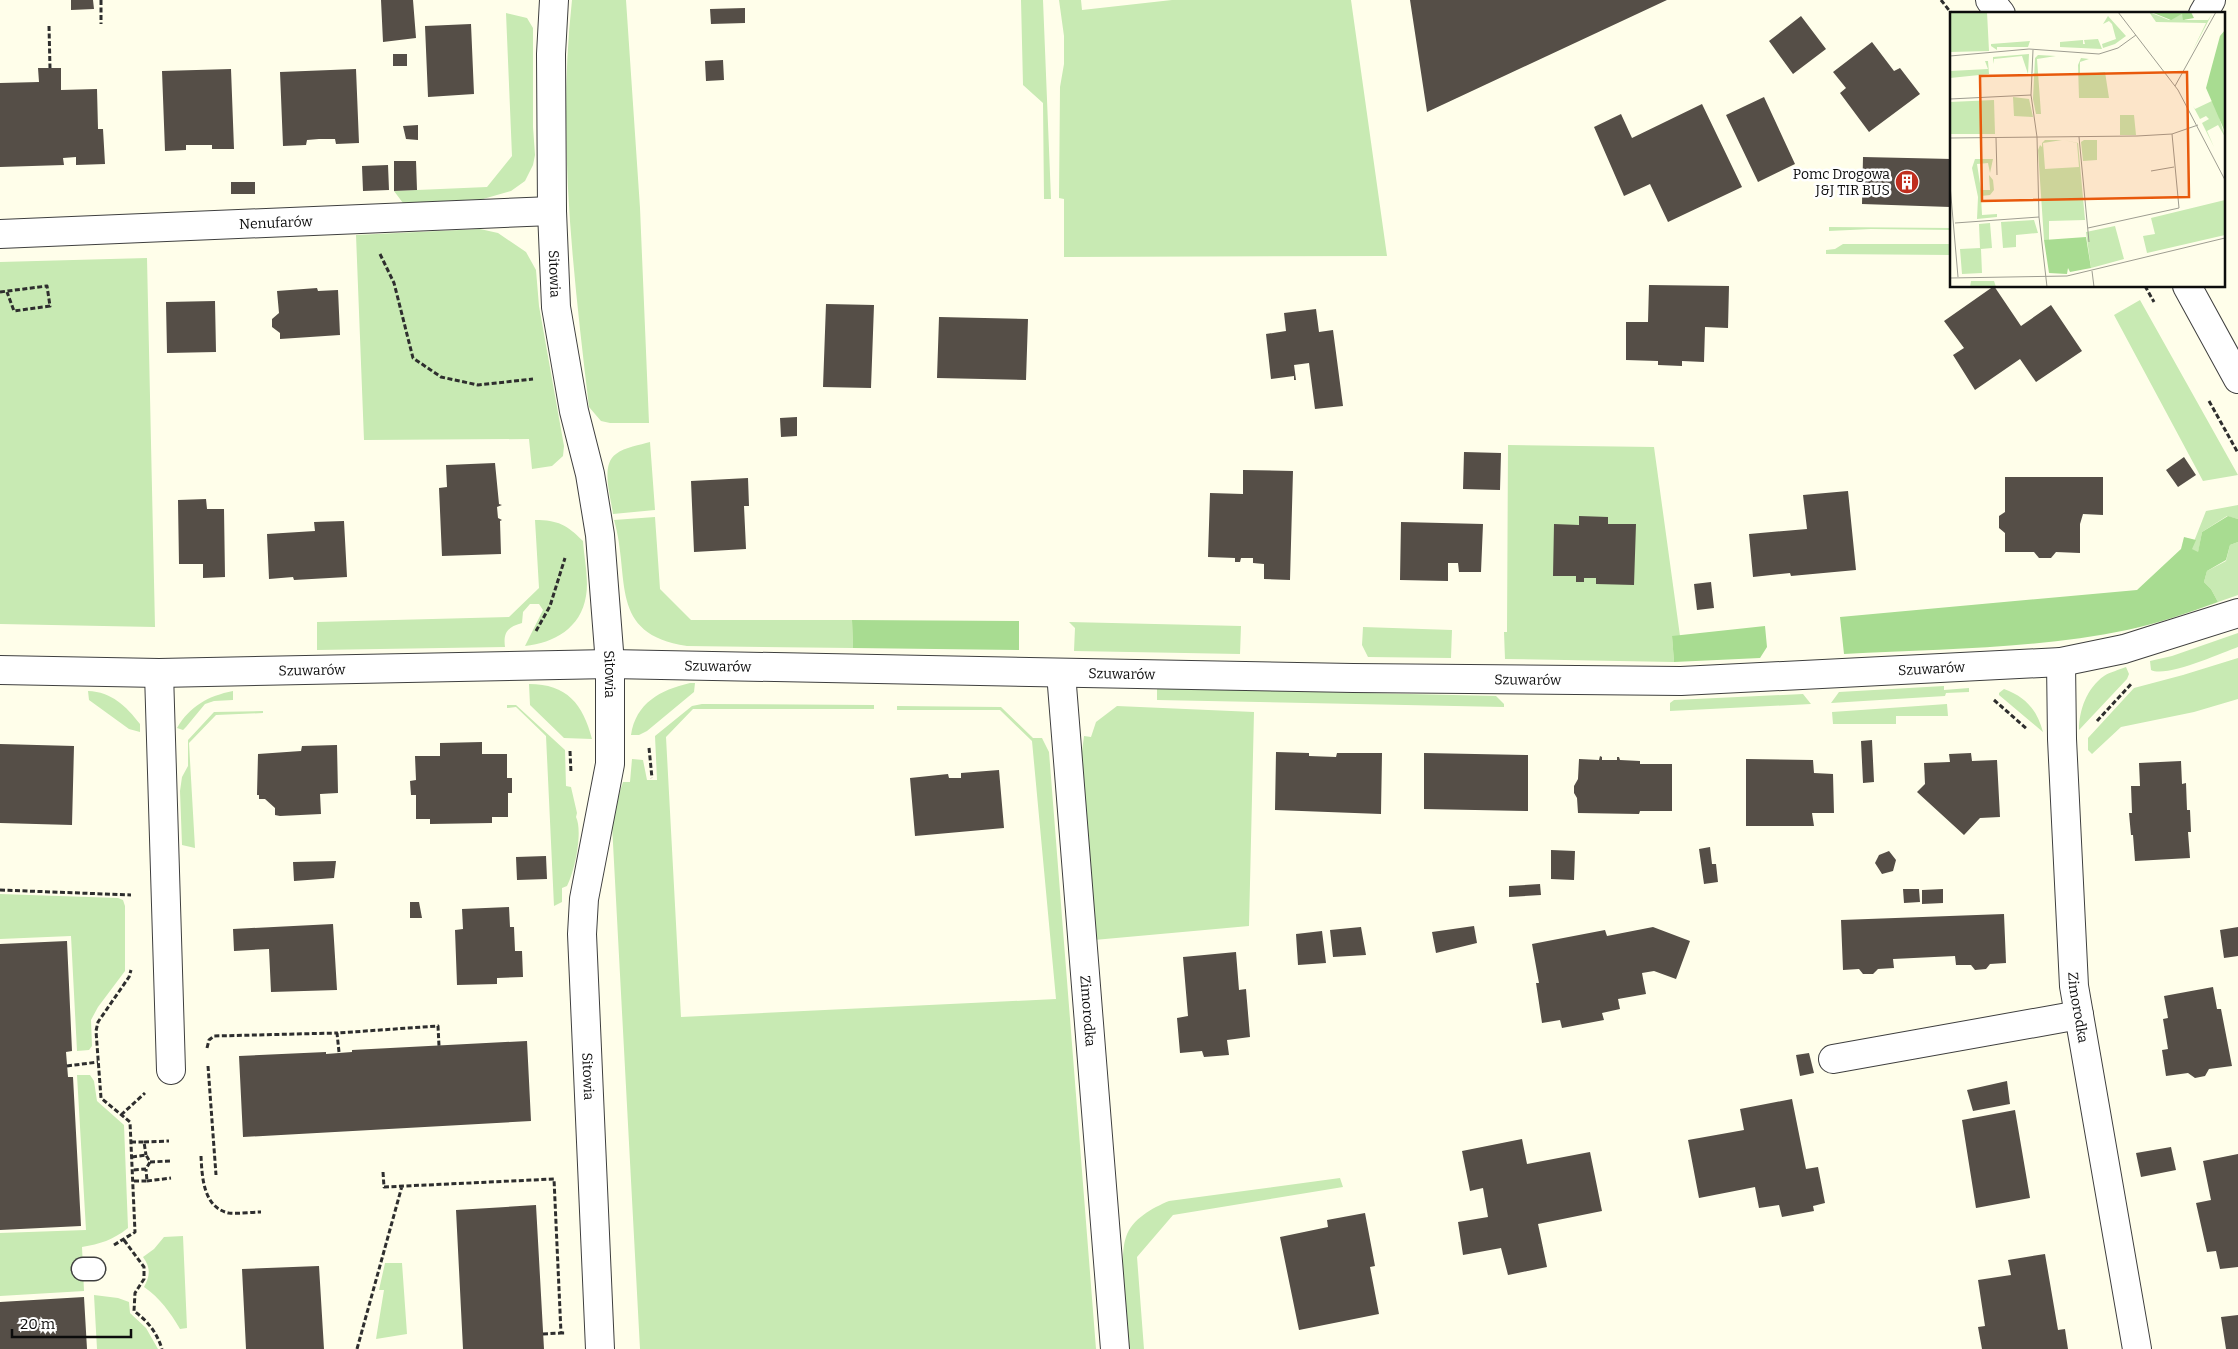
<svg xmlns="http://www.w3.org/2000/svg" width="2238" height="1349" viewBox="0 0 2238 1349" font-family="Bitter,serif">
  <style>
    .green { fill: #c8eab3 }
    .forest { fill: #a8dc91 }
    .building { fill: #554e47 }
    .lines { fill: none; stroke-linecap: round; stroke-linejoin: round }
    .lane-casing { stroke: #3f3f3f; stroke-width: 25 }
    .street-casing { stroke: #3f3f3f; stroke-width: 30 }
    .path { stroke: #2e2e2e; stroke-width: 3; stroke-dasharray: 5 2.5; stroke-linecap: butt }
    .lane { stroke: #fff; stroke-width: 22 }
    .street { stroke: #fff; stroke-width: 28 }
    .labels { text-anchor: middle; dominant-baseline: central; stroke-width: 5; stroke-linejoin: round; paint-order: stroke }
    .poi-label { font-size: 14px; fill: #0c0c0c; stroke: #fff; text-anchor: end }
    .street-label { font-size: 14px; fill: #0c0c0c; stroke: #fff }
    .inset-road { fill: none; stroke: #9e9d91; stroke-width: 1 }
    .view { fill: #e8590c; fill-opacity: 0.15; stroke: #e8590c; stroke-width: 2.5 }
    .inset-edge { fill: none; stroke: #0c0c0c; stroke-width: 2.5 }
  </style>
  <rect width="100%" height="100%" fill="#fffeea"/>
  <path class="green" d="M572,0H626L640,208L649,423H610L601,421L589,407C573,272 557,136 572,0Z
    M1021,0H1043L1051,199H1044L1043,103L1023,85Z
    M1059,0H1081L1082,10L1172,0H1351L1387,256L1064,257V199L1059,198L1060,87L1064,64V36Z
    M506,13L527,18L533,28V127L535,155L533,165L525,181L511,191L483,199L403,203L394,191L487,187L512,156Z
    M1829,227L1952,228V230L1871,229L1829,231Z
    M480,229L498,233L526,252L536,270L539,306L564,446L563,456L552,466L532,469L529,439L364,440L356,235Z
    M1843,244H1952V255L1826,254V250L1835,249Z
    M147,258L155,627L0,624V262Z
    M2140,300L2238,475L2203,481L2114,315Z
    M650,442L655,510L613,514C611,497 600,465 616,454C625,447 640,445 650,442Z
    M1508,445L1654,447L1680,636H1672L1674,662L1505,659L1504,632H1507Z
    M2238,505V519L2227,516L2202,532L2198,553L2191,549L2206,511Z
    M655,517L660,589L691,620H852L853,648L687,646C607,634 631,578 614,520Z
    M535,520C558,520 567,525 583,541C584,558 589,579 586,596C581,628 554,643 525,646L543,610L539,604H530L523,612L522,623C508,627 503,632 505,647L317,650V622L509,617L539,588Z
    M2238,542V595L2218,602L2211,589L2204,582L2207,571L2226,561L2230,545Z
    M1069,622L1241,626L1240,654L1074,651L1075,628Z
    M1363,627L1452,630L1451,658L1368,657L1362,645Z
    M2238,633V647C2221,653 2166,678 2151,670L2150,661L2172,656Z
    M2238,658V699L2194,712L2121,727L2092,754L2088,750V738L2134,688L2183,675Z
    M2126,667L2129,674L2127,679L2079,730C2079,710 2087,688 2104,676C2110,672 2119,670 2126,667Z
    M690,683H695L694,692L647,731L639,735H631C636,703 660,690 690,683Z
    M529,684C567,684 583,704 592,739L564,738L530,705Z
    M1944,686V690L1969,688V692L1946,693L1945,696L1831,703L1839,692Z
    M1157,688L1496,696L1504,704V707L1157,700Z
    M2004,689C2026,697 2037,710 2043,732L1999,695V693Z
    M88,691C112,692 126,706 140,724V732L129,729L89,700Z
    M233,691V700L214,701L205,704L186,727L183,730L177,728C190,706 208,696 233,691Z
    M1803,694L1811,704L1670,711V703L1674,700Z
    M702,704L874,705V709H693L666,737L681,1017L1056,999L1032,741L1000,710H897V706L1001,707L1033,738H1042L1049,752L1096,1349H640L611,806H615L623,782H630L632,759L643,760L647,780H657L655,736L692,706Z
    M1947,704L1948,716H1896V724H1833L1832,712Z
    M507,705H516L565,750L566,786L571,787L577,813L576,817C583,831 575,871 567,886L562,888V902L554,906L546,736L516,707L507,708Z
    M1117,706L1254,712L1249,926L1094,940L1080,767L1084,736L1091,737L1096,722Z
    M263,711V713L216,715L189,743L195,848L182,845L180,791L182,777L188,766V740L214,712Z
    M0,894L118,898L123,900L125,906V971L98,1007L91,1020L92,1046L89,1050L77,1051L71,936L0,939Z
    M77,1075H90L94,1081L97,1101L124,1125L128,1228C113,1240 100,1244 82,1247L84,1291L0,1296V1233L86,1230Z
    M1340,1178L1343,1187L1173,1215L1137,1257L1144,1349H1128C1127,1323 1118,1259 1126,1237C1132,1219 1152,1208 1169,1201Z
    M183,1236L187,1328L180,1329C170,1312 160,1298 144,1287C150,1276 151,1268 143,1257L154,1249L164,1237Z
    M385,1263H402L407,1334L376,1339L384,1290H379Z
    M94,1295L118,1298L129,1302L130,1313L146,1328L158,1349H97Z"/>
  <path class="forest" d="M2228,516L2238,519V542L2230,545L2226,560L2207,571L2204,582L2211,589L2218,602C2188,613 2159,623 2127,630C2035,649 1938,649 1844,654L1840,617L2137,590L2181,549L2184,537L2196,540L2192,549L2198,552L2202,532Z
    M852,620L1019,621V650L853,648Z
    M1765,626L1767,647L1760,658L1674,662L1672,636Z"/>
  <path class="building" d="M71,0H93L94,9L71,10Z
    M381,0H413L416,38L383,42Z
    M1410,0H1667L1427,112Z
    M745,8V23L711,24L710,9Z
    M1801,16L1826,49L1793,74L1769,41Z
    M471,24L474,94L428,97L425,26Z
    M1872,42L1894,71L1900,68L1920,94L1869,132L1840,93L1846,88L1833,72Z
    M393,54H407V66H393Z
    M723,60L724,80L706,81L705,61Z
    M38,68H61V90L97,89L98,129H103L105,164L76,165V157L63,158L64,165L0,167V83L39,82Z
    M231,69L234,149H212V145H186V150L165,151L162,71Z
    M356,69L359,143L336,144L335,139H319L307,140L306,145L283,146L280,72Z
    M1764,97L1795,164L1758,182L1726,115Z
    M1702,104L1742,187L1668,222L1650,184L1624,196L1594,127L1621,114L1632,138Z
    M418,125V140L406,139L403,126Z
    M1863,157L1952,159L1950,207L1862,204Z
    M394,161H416L417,190L394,191Z
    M388,165L389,190L363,191L362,166Z
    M231,182H255V194H231Z
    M1649,285L1729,286L1728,328L1705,327L1704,362L1682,361V366L1658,365V361L1626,360V322H1648Z
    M1994,286L2021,326L2051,305L2082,351L2036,382L2020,359L1975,390L1953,355L1964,348L1944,321Z
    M317,288L318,291L338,290L340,335L280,339V333L272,327V319L279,313L277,291Z
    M215,301L216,352L167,353L166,302Z
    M826,304L874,305L871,388L823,387Z
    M1316,309L1319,332L1333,330L1343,406L1315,409L1309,363L1294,365L1296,380H1294V376L1271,379L1266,334L1286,331L1284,313Z
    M939,317L1028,319L1026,380L937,378Z
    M797,417V436L781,437L780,418Z
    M1464,452L1501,453L1500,490L1463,489Z
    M2184,457L2196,475L2178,487L2166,470Z
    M495,463L499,504L502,505L497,507L498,518L502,520L500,521L501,554L442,556L439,488L447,487L446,465Z
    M1243,470L1293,471L1290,580L1264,579V564L1253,563V558H1241L1240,562H1235V558L1208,557L1210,493L1243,494Z
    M2005,477H2103V515L2083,514L2080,524V553L2056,552L2051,558H2039L2034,552H2005V533L1999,528V516L2005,512Z
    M748,478L749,506H744L746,549L694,552L691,481Z
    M1848,491L1856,570L1791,576L1790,573L1753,577L1749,534L1807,529L1803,495Z
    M206,499L207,509H224L225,577L203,578V564H179L178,500Z
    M1579,516L1608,517V524H1636L1634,585L1596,584V578H1584V582H1576V576H1553L1554,524L1579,525Z
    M344,521L347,577L294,580L293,577L269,579L267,534L315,531L314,522Z
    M1401,522L1483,524L1481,572H1459L1458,563H1448V581L1400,580Z
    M1711,582L1714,608L1697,610L1694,584Z
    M1872,740L1874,782L1863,783L1861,741Z
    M482,742V754H507V778H512V793H508V817H492V823L430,824V819H416V795H411L410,781L416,780L415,756H440V743Z
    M0,744L74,746L72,825L0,823Z
    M337,745L338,793L320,794L321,814L280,816L275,815V808L265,799H259V795H257L258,754L301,751L302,746Z
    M1276,752L1309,753V756L1336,757L1337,753H1382L1381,814L1275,810Z
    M1424,753L1528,755V811L1424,809Z
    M1971,753L1972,761L1997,760L2000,817L1980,818L1964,835L1917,792L1925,784L1924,763L1950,762L1949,754Z
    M1600,756L1602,757V760H1617V757H1619L1620,760L1640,761V764H1672V811H1640L1639,814L1578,813L1577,798L1574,793V786L1578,779L1579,759L1599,760Z
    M1746,759L1813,760L1814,773L1833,774L1834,813H1812L1814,826H1746Z
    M2181,761L2182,784L2186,783L2187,810H2190L2191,832H2188L2190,858L2135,861L2133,835H2131L2129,813H2132L2131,786H2140L2139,763Z
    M999,770L1004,828L915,836L910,778L948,774L949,778H961V773Z
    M1710,847L1712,864H1716L1718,882L1704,884L1699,849Z
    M1551,850L1575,851L1574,880L1551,879Z
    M1889,851L1896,860L1893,871L1882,874L1875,863L1879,855Z
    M546,856L547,879L517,880L516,857Z
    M336,861L334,878L294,881L293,862Z
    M1540,884L1541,895L1509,897V886Z
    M1903,889H1919L1920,902L1904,903Z
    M1943,889V903L1922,904V890Z
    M410,902H419L422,918H410Z
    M509,907L510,927H514L515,951H522L523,977L497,978V984L457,985L455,930L463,929L462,909Z
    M2004,914L2006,963L1990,964L1986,969L1975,970L1971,965H1956L1955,956L1893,959L1894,968L1878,969L1873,974H1863L1859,969L1843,970L1841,920Z
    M333,924L337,990L271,992L269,949L234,951L233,929Z
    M1474,926L1477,943L1436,953L1432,932Z
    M1361,927L1366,955L1333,957L1330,930Z
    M1653,927L1690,941L1676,979L1654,971L1642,973L1646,994L1618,999L1620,1009L1602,1013L1604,1020L1562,1028L1560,1020L1542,1023L1536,983H1539L1532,944L1605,930L1607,936Z
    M2238,927V956L2224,958L2220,930Z
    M1322,931L1326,963L1298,965L1296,934Z
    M67,941L72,1051L66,1052L68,1077H73L81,1226L0,1230V944Z
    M1236,952L1239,990L1246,989L1250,1037L1227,1040L1229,1055L1204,1057L1202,1051L1180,1053L1177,1018L1188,1016L1183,957Z
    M2213,987L2217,1009H2221L2232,1066L2209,1069L2205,1076L2195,1078L2188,1073L2166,1076L2162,1050L2168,1049L2163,1019L2168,1018L2164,996Z
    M527,1041L531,1121L243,1137L239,1056L326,1052V1054L352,1052V1050Z
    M1809,1053L1814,1073L1800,1076L1796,1055Z
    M2007,1081L2010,1104L1973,1111L1967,1090Z
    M1792,1099L1806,1169L1818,1167L1825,1203L1813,1206L1814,1211L1782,1217L1779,1205L1759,1208L1755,1187L1699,1198L1688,1140L1744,1130L1740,1109Z
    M2015,1110L2030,1198L1976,1208L1962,1120Z
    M1522,1139L1527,1164L1590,1152L1602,1211L1538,1224L1547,1267L1508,1275L1501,1248L1463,1255L1458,1222L1488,1217L1483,1188L1470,1191L1462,1151Z
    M2171,1147L2176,1170L2141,1177L2136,1153Z
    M2238,1154V1267L2220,1269L2216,1251L2207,1252L2196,1203L2211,1200L2203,1161Z
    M536,1205L544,1349H463L456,1210Z
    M1365,1213L1375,1266L1370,1267L1379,1314L1299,1330L1280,1237L1328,1227L1327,1220Z
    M2045,1254L2058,1330L2065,1329L2068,1349H1982L1978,1327L1985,1326L1978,1280L2011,1275L2008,1260Z
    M319,1266L324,1349H246L242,1269Z
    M84,1297L87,1349H0V1302Z
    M2238,1315V1349H2226L2221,1317Z"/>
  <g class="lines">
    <g class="lane-casing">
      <path id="lane" d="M83,1269H94"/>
    </g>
    <g class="street-casing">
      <g id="street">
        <path id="s1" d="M554,0L551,54L552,211L556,307L574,411L590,474L600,535L610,664V764L584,899L582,934L600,1349"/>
        <path d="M1990,0L2001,14"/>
        <path d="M2203,14L2211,0"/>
        <path id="s2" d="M0,234L552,211"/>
        <path d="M2187,286L2238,379"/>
        <path id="s3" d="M2061,662L2062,739L2074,986L2137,1349"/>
        <path id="s4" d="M0,670L159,673L610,664L1353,678L1681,681L2061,662L2124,649L2238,613"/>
        <path d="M159,673L171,1070"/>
        <path id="s5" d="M1061,673L1115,1349"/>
        <path d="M1833,1059L2079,1015"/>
      </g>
    </g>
    <path class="path" d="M101,0V24
      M1941,0L1952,14
      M49,26L50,68
      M380,254L394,283L413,358L441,377L478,385L533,379
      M2145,286L2154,302
      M0,292L47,286L50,306L14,311L7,292
      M2209,401L2238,453
      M536,631L550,606L565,558
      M1994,700L2027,729
      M2097,721L2132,683
      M649,748L652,778
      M570,751L571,773
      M0,890L131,895
      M207,1048L209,1040L214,1036L337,1033
      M339,1052L337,1033L438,1026L439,1046
      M67,1066L98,1062
      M208,1066L216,1175
      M121,1115L145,1093
      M131,1142H144L146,1155
      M144,1142L169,1141
      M201,1156C202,1176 203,1208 229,1213C238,1214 251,1212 261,1212
      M132,1157L146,1155L150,1162L146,1169L133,1170
      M150,1162L170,1161
      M383,1172L384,1187L554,1179L561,1333H566
      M134,1181H147L146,1169
      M147,1181L171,1178
      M124,1240L144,1267V1279L135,1293L134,1311C148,1321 157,1333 162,1349
      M114,1245L135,1232L130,1122L101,1098L96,1031L98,1022L129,977L131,970
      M543,1334L561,1333
      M357,1349L402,1186"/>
    <use href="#lane" class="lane"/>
    <use href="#street" class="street"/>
  </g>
  <defs>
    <g id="building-disc" transform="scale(1.25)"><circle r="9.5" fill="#c02e1f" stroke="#fff"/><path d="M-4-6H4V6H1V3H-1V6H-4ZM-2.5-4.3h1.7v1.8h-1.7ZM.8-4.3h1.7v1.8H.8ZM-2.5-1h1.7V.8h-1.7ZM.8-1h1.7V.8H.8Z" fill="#fff"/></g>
  </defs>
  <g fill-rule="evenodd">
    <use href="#building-disc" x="1907" y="182"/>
  </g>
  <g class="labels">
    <g class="poi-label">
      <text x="1890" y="174">Pomc Drogowa<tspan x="1890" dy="16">J&amp;J TIR BUS</tspan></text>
    </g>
    <g class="street-label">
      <text stroke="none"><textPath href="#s2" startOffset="276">Nenufarów</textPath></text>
      <text stroke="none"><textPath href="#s1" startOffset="274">Sitowia</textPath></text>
      <text stroke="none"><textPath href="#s4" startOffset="718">Szuwarów</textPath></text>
      <text stroke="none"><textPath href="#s4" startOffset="1932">Szuwarów</textPath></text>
      <text stroke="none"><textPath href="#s4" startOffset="312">Szuwarów</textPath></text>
      <text stroke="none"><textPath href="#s1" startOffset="679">Sitowia</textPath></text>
      <text stroke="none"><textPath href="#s4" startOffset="1122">Szuwarów</textPath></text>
      <text stroke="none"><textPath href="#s4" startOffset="1528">Szuwarów</textPath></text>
      <text stroke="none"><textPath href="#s3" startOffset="346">Zimorodka</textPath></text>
      <text stroke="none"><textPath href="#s5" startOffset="339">Zimorodka</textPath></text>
      <text stroke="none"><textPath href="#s1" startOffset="1084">Sitowia</textPath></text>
    </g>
  </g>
  <g transform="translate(1950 12)">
    <rect width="275" height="275" fill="#fffeea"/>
    <path d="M0,0H37L39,39L0,40ZM199,0L219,8L232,2L235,8H258L262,2L242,40L256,11L206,10ZM158,4L176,24L165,32L153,36L152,32L166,27L162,12L159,9L153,12ZM148,27L152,37L110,35V30L133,28V32H135L134,28ZM80,29L78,35H47V38L41,34V32ZM79,42L78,62L72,44L44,47L43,52V45ZM88,43L106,44L87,47L91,102H86L83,87L85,46ZM131,46L139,47L130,50V63L155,60L159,86H129L128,53ZM35,49H38L39,62L0,66V59L38,57ZM63,85L79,87L83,105L64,104ZM44,88L45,122H0V90ZM264,88L275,125L268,113L257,119L264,135L252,111L259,107L256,104L250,107L243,94L245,97ZM170,103H184L186,123H170ZM95,128H112L93,131L95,157L129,155L127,131L114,128L128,131L135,208L99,209V228H94L88,138L90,133L92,135V131ZM134,128H147V148L133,149L131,130ZM25,147H43L40,161L38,151L27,152L31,178H40L39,163L43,168L44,178L40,183L31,184L32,203L47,202V205L27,207L28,185L22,156ZM275,188V223L197,241L193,224L205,222L201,206ZM84,208L88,221L66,223V235L53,236L51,210ZM40,211L42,236L31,237L32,261L12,262L10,237L30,236L29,212ZM165,214L174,247L141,256L136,220ZM21,269H44L46,275H20Z" fill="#c8eab3"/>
    <path d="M201,0H241L244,6L233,8L232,2L221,8ZM275,18V120L256,76L270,24ZM136,225L141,256L120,260L118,256L117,262L99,261L94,228Z" fill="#a8dc91"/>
    <path class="inset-road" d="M168,0L228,78L275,168M83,38L81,83L87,125L89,205L97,275M0,44L79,37L149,42L168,36L186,23M225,74L266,0M0,87L81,83M129,125L139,230M0,126L187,124L222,122L248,113M46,126L47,163M201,159L224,155M0,173L8,265M5,211L89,205M138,216L229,196L222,122M142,259L144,275M0,266L117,264L275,226"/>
    <path class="view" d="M237,60L239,185L32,189L30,64Z"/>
    <rect width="275" height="275" class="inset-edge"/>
  </g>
  <path d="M12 1329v8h119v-8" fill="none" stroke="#0c0c0c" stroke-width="2.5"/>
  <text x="20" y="1329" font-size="15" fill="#0c0c0c" stroke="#ffffff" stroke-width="4" paint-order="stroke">20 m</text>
</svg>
